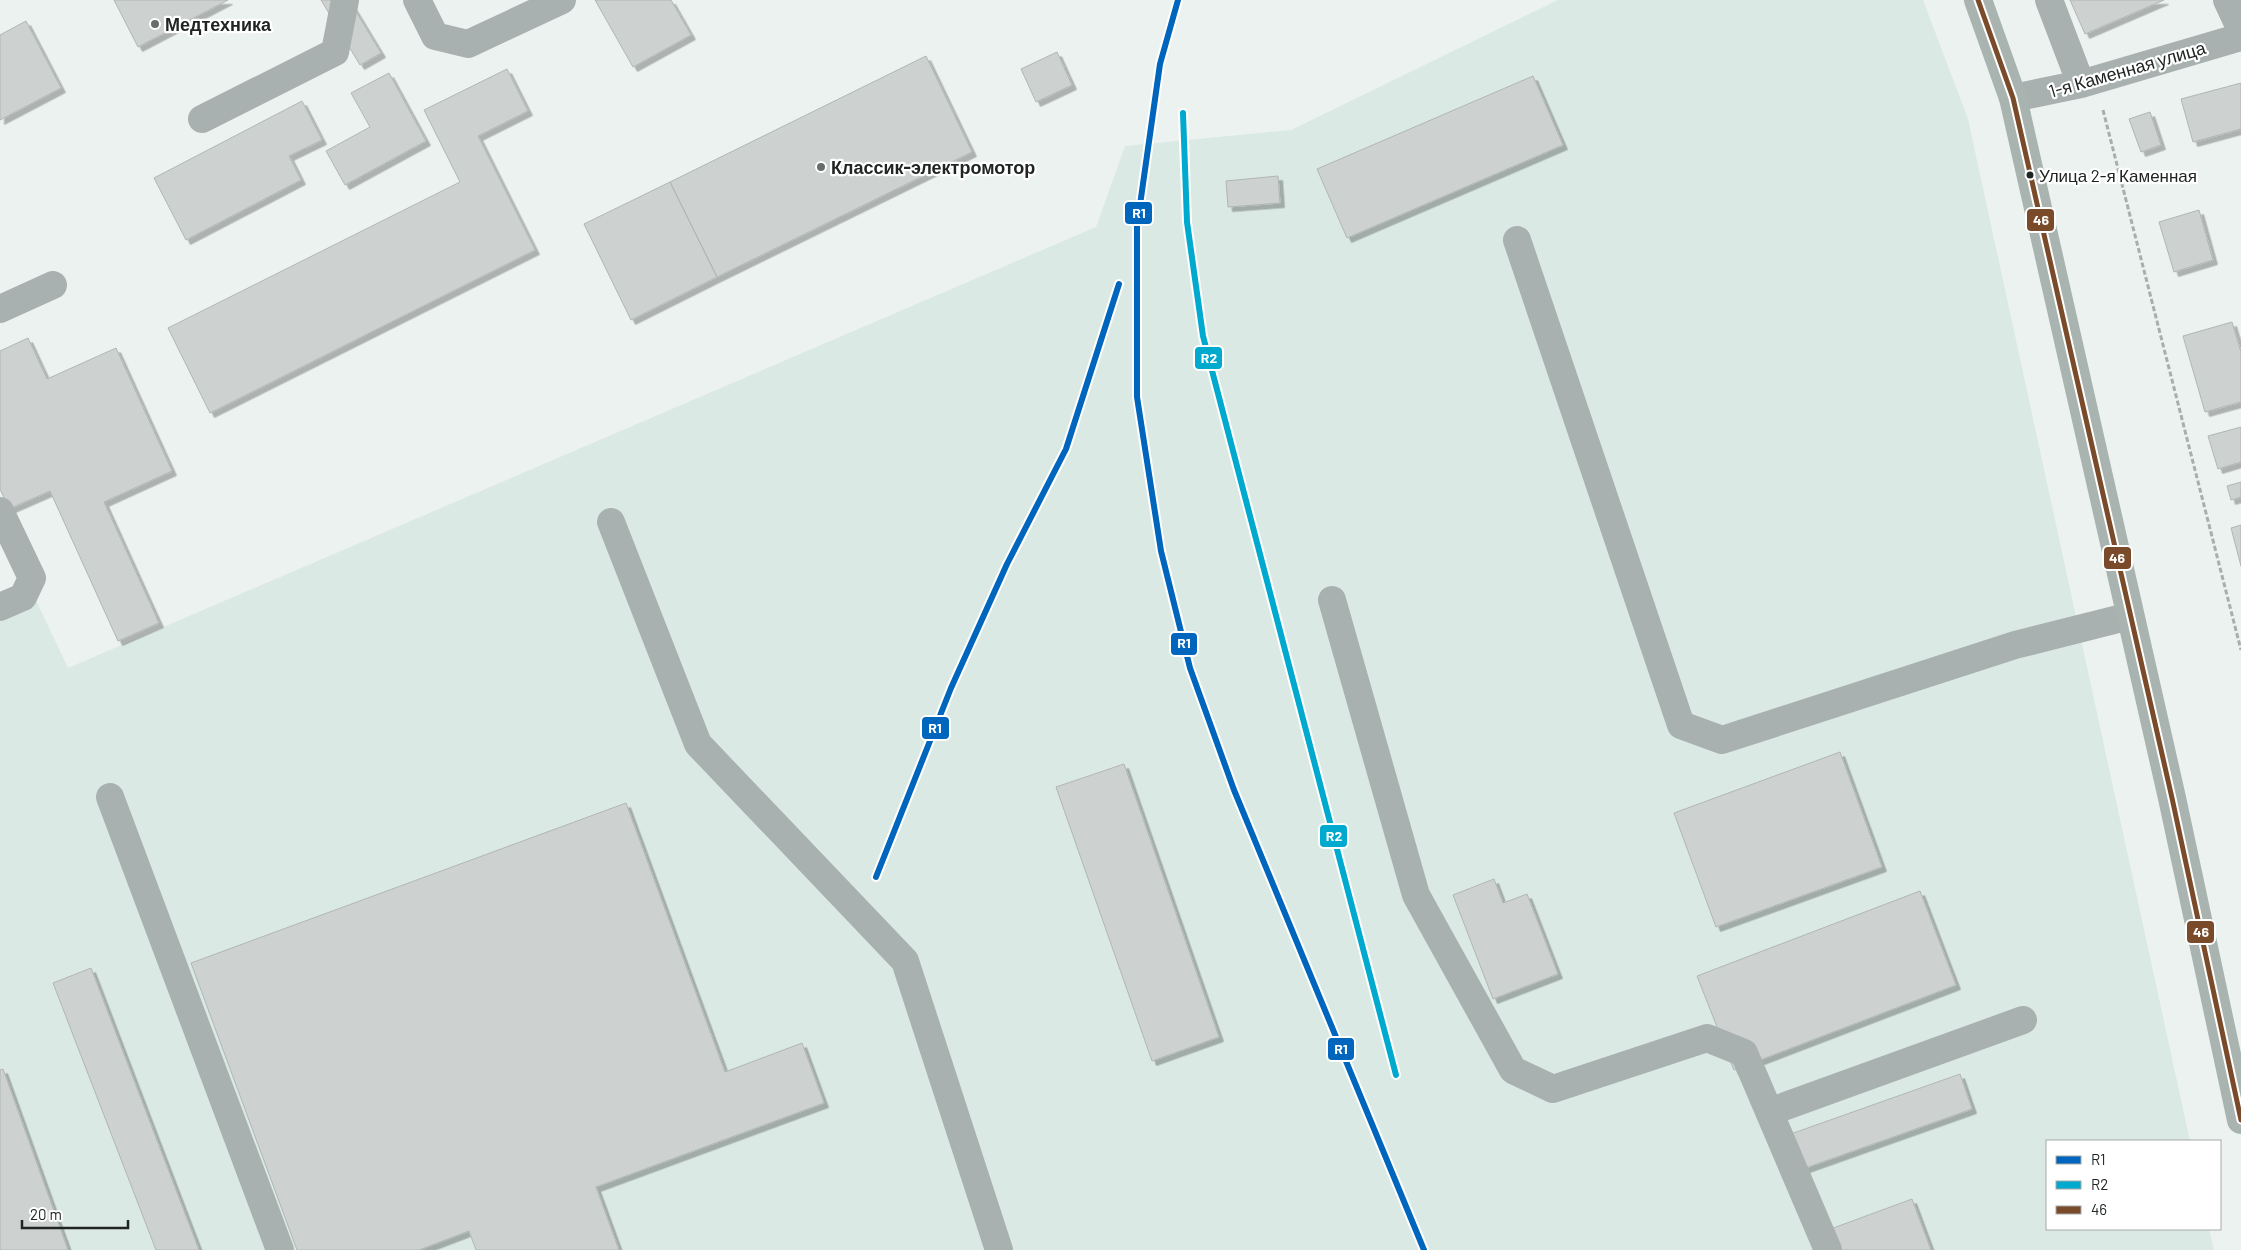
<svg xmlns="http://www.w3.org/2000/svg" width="2241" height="1250" viewBox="0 0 2241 1250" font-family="Barlow,sans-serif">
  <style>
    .built { fill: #dbe9e4 }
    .building { fill: #cdd1d0; stroke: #b1b6b4; filter: url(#shadow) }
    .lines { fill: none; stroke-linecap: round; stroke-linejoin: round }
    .path { stroke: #a8aeac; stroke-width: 3; stroke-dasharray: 5 2.5; stroke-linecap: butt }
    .minor { stroke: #a8b1af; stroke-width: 28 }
    .major { stroke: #a9b3b0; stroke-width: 28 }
    .bus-1-casing { stroke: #fff; stroke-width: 9 }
    .bus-1 { stroke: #7a4b2a; stroke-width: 5 }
    .rail-1-casing { stroke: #fff; stroke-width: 10 }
    .rail-2-casing { stroke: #fff; stroke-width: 10 }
    .rail-1 { stroke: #0065bd; stroke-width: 6 }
    .rail-2 { stroke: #00a9ce; stroke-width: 6 }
    .poi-dot { fill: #676d6b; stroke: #fff; stroke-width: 2 }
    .bus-dot { fill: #202523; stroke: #fff; stroke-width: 2 }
    .labels { text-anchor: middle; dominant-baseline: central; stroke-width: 4.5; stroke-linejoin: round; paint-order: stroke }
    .bus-label { font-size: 17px; fill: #202523; stroke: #fff; text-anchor: start }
    .poi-label { font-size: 18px; font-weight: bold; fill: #202523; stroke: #fff; text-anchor: start }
    .street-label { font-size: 18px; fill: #202523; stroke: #fff }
    .line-badge { stroke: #fff; stroke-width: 2 }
    .badge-label { font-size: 14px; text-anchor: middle; font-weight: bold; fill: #fff }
  </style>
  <defs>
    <filter id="shadow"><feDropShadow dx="4.5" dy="4.5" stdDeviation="0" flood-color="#0004"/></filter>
  </defs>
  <rect width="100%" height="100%" fill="#ecf2f0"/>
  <path class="built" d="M1558,0H1923L1968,119L2190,1141H2047V1229H2209L2214,1250H0V614L35,598L68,668L1096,227L1125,146L1291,130Z"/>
  <path class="building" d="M114,0H228L138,47Z
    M321,0H349L381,53L360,65Z
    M595,0H671L691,35L633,67Z
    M2070,0H2164L2085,34Z
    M26,21L61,88L0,120V35Z
    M1057,52L1072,85L1036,102L1021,69Z
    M926,56L972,152L717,277L670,182Z
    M507,69L528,111L478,136L535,250L210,413L168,328L460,182L424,110Z
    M389,73L426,141L345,185L326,151L370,127L351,93Z
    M1533,76L1563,145L1347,238L1317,169Z
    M2241,83V129L2193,142L2181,99Z
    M302,101L322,140L289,156L301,180L186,240L154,178Z
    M2150,112L2161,145L2141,152L2129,119Z
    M1278,176L1280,203L1228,207L1226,181Z
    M670,182L717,277L631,320L584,224Z
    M2199,210L2213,260L2174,272L2159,222Z
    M2232,322L2241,352V402L2205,412L2183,336Z
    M28,338L47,379L116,348L172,471L104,502L159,623L118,641L50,491L9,509L0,489V351Z
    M2241,427V462L2218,469L2208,436Z
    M2241,482V497L2231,500L2227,486Z
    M2241,525V566L2231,528Z
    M1840,752L1882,867L1716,927L1674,813Z
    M1124,764L1219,1037L1152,1061L1056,787Z
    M626,803L725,1072L802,1043L824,1103L596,1187L619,1250H476L469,1231L419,1250H297L191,963Z
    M1494,879L1503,903L1527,894L1558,974L1493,999L1453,895Z
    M1920,891L1956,985L1734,1070L1697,976Z
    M91,968L199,1250H156L53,983Z
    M3,1069L68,1250H0V1070Z
    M1960,1074L1972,1109L1797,1171L1785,1136Z
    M1912,1199L1931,1250H1823L1817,1234Z"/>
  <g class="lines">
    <path class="path" d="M2103,110L2241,650"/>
    <path class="minor" d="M417,0L435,36L468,44L562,0
      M2049,0L2081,84
      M2227,0L2241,30
      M2013,98L2081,84L2241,37
      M202,119L335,52L345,0
      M1517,240L1681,725L1722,740L2015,645L2130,616
      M0,309L53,285
      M0,511L32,578L23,597L0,607
      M611,522L698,744L905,961L999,1250
      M1332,600L1416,895L1513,1070L1553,1089L1707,1038L1744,1053L1828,1250
      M110,797L280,1250
      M1769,1112L2023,1020"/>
    <path class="major" d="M1978,0L2013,98L2172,798L2241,1120"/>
    <g class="bus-1-casing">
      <path id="bus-1" d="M1978,0L2013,98L2172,798L2241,1120"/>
    </g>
    <use href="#bus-1" class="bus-1"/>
    <g class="rail-1-casing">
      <path id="rail-1" d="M1178,0L1160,64L1137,226V397L1161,551L1190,668L1234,790L1424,1250
        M876,877L951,688L1007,564L1066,449L1119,284"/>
    </g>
    <g class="rail-2-casing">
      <path id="rail-2" d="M1183,113L1187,222L1203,336L1396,1075"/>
    </g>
    <use href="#rail-1" class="rail-1"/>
    <use href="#rail-2" class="rail-2"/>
  </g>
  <g class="poi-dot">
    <circle cx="155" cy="24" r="5"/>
    <circle cx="821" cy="167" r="5"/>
  </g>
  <circle class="bus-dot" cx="2030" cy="175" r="4.5"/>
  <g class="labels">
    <g class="bus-label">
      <text x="2039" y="175">Улица 2-я Каменная</text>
    </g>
    <g class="poi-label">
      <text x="165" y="24">Медтехника</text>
      <text x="831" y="167">Классик-электромотор</text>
    </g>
    <g class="street-label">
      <text transform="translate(2127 69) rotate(-16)">1-я Каменная улица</text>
    </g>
  </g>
  <g class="line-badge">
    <rect x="1124" y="201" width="29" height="24" rx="5" fill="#0065bd"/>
    <rect x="2026" y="208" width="29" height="24" rx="5" fill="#7a4b2a"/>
    <rect x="1194" y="346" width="29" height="24" rx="5" fill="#00a9ce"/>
    <rect x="2103" y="546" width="29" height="24" rx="5" fill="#7a4b2a"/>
    <rect x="1170" y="632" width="28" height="24" rx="5" fill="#0065bd"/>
    <rect x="921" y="716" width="29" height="24" rx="5" fill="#0065bd"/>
    <rect x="1319" y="824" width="29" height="24" rx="5" fill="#00a9ce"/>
    <rect x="2186" y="920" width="29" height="24" rx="5" fill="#7a4b2a"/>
    <rect x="1327" y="1037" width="28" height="24" rx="5" fill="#0065bd"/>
  </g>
  <g class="badge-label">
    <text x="1139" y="218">R1</text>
    <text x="2041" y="225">46</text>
    <text x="1209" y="363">R2</text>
    <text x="2117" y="563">46</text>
    <text x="1184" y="648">R1</text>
    <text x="935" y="733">R1</text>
    <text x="1334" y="841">R2</text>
    <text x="2201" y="937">46</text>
    <text x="1341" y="1054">R1</text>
  </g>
  <rect x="2046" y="1140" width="175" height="90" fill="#ffffff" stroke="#a6a8a7"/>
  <rect x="2056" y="1156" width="25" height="8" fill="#0065bd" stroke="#a6a8a7"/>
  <text x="2091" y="1165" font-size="15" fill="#202523">R1</text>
  <rect x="2056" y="1181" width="25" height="8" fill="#00a9ce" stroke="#a6a8a7"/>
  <text x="2091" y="1190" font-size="15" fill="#202523">R2</text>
  <rect x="2056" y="1206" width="25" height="8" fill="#7a4b2a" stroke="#a6a8a7"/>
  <text x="2091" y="1215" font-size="15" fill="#202523">46</text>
  <path d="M22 1220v8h106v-8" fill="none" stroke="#202523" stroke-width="2.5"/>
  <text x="30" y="1220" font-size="15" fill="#202523" stroke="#ffffff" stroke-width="4" paint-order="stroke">20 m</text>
</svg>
